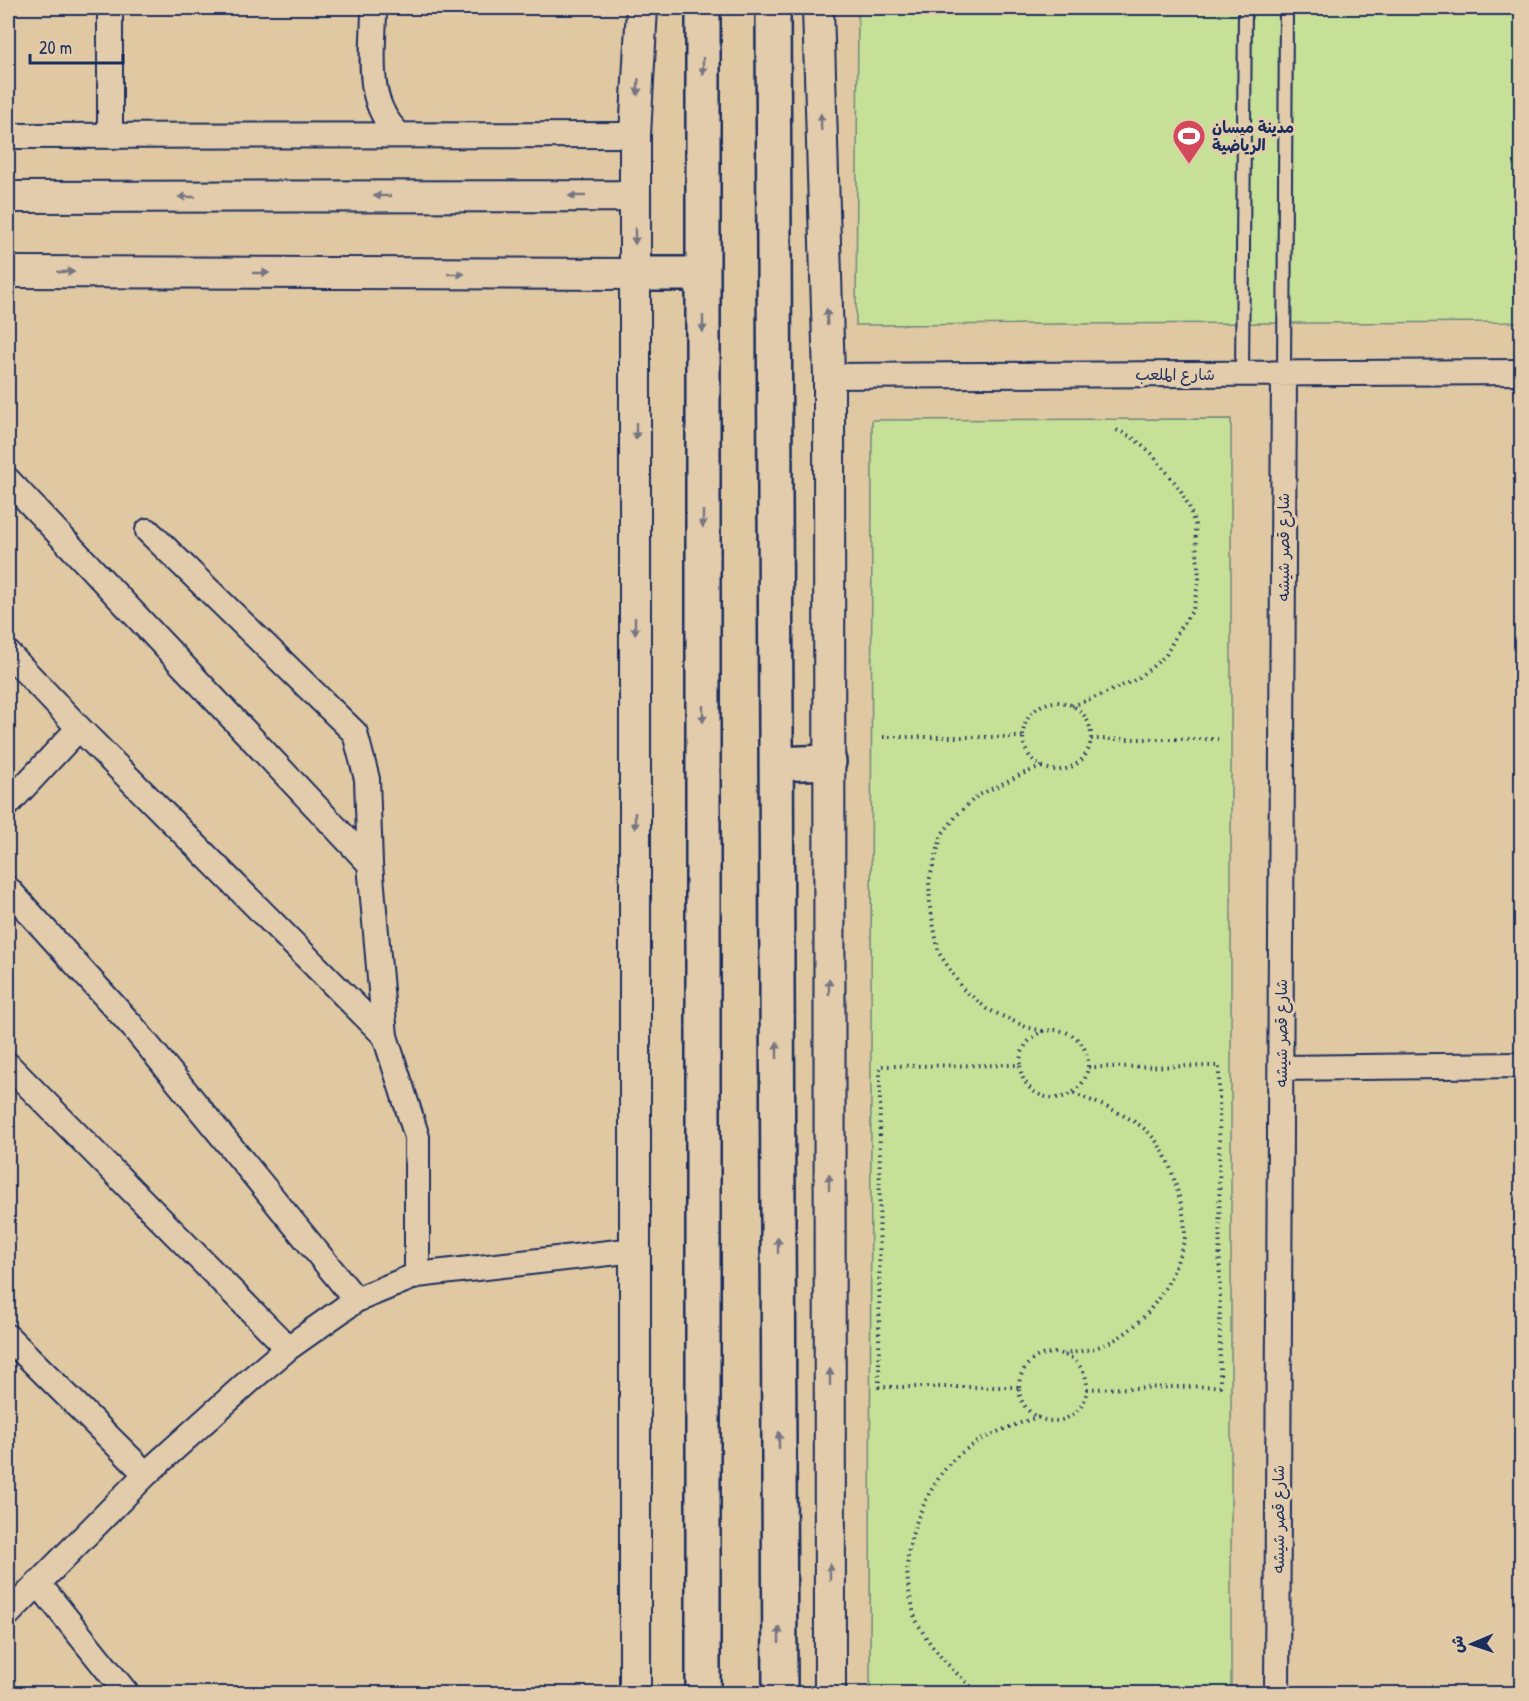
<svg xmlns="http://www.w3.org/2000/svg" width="1529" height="1701" viewBox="0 0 1529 1701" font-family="'Patrick Hand','Playpen Sans Arabic',sans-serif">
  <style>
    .green { fill: #c7e097; stroke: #71887a; stroke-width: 1.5 }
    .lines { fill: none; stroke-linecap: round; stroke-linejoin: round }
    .service-casing { stroke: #1b2f5e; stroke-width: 16 }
    .minor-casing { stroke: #1b2f5e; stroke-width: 28 }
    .tertiary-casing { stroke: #1b2f5e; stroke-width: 34 }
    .primary-casing { stroke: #1b2f5e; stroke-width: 38 }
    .path { stroke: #1b2f5e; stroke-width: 4; stroke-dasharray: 1.5 4.5; stroke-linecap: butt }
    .service { stroke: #e3ccac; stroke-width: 12 }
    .minor { stroke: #e3ccac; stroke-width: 24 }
    .tertiary { stroke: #e3ccac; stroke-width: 30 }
    .primary { stroke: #e3ccac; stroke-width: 33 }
    .oneway { fill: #757681 }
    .labels { text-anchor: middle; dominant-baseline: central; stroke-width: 6; stroke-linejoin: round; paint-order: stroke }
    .poi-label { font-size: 16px; font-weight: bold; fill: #1b2f5e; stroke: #e3ccac; text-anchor: start }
    .street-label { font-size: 16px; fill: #1b2f5e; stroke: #e3ccac }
  </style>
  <rect width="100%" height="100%" fill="#e0c8a3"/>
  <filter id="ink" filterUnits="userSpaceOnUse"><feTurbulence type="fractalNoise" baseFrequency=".0167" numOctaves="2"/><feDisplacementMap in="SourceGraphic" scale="12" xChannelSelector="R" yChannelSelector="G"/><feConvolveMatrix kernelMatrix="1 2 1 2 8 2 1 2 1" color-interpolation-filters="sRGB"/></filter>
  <g filter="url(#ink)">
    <path class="green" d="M858,8H1521V322L856,325Z
      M1231,419V1693H870L872,420Z"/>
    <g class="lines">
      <g class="service-casing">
        <path id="service" d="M1284,373L1286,8
          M1242,374L1245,8"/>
      </g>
      <g class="minor-casing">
        <path id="minor" d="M374,8C374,52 363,103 400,135
          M8,136L635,135
          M110,136V8
          M829,376L1522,372
          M8,480L370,864
          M148,531L355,733L367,779L370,864L385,1036L417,1137V1275
          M8,653L79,728L385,1036
          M8,804L79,728
          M8,889L133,1027L356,1300
          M8,1065L288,1348
          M1281,1068L1522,1065
          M8,1337L146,1474
          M38,1583L127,1694
          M8,1614L146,1474L256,1375L288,1348L356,1300L417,1275L635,1250
          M1277,1694L1284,373"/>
      </g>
      <g class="tertiary-casing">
        <path id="tertiary" d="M818,8L829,376L830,1694
          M8,197L635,196
          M8,272L636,274
          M635,1694V135L642,8"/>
      </g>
      <g class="primary-casing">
        <path id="primary" d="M703,8V1694
          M773,8L780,1694
          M636,274H703
          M776,764L829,762"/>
      </g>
      <path class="path" d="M1023 736a34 34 0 1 1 68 0a34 34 0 1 1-68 0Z
        M1072,706L1101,695L1133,681L1151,668L1166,655L1180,628L1193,610L1199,579L1195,525L1189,506L1180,489L1152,454L1132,437L1114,429
        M883,737H1022
        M1091,739H1218
        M1042,767L1022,774L977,796L958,814L942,834L929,881L930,907L939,953L962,988L987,1009L1026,1027L1043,1031
        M1020 1064a34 34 0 1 1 68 0a34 34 0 1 1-68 0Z
        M1019 1387a34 34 0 1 1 68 0a34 34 0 1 1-68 0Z
        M1063,1354C1081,1352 1100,1348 1116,1339C1147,1321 1170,1287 1180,1253C1182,1247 1185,1241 1185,1235C1185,1219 1181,1202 1176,1186C1171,1167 1163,1147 1149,1133C1132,1116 1095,1102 1072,1093
        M1018,1387H879L880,1066L1019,1065
        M1087,1389L1220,1386L1219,1066L1088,1067
        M980,1694C955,1673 932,1651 917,1622C914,1617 913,1610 912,1604C901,1563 910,1531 929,1494C937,1480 946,1465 960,1454C983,1436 1010,1426 1038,1417"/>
      <use href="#service" class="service"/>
      <use href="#minor" class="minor"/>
      <use href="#tertiary" class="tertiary"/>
      <use href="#primary" class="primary"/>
    </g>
    <defs><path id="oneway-solid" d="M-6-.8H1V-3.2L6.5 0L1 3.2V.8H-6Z" transform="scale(1.5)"/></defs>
    <g class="oneway">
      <use href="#oneway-solid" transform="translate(703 66) rotate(90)"/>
      <use href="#oneway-solid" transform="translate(638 87) rotate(93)"/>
      <use href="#oneway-solid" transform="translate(821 122) rotate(-92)"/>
      <use href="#oneway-solid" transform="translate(382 196) rotate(180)"/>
      <use href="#oneway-solid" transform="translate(577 196) rotate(180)"/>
      <use href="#oneway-solid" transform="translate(187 197) rotate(180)"/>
      <use href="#oneway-solid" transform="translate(635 236) rotate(90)"/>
      <use href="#oneway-solid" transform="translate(66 272)"/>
      <use href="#oneway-solid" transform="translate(261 273)"/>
      <use href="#oneway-solid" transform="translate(456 274)"/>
      <use href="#oneway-solid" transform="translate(827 317) rotate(-92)"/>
      <use href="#oneway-solid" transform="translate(703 324) rotate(90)"/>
      <use href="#oneway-solid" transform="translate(636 431) rotate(90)"/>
      <use href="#oneway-solid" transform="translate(703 519) rotate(90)"/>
      <use href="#oneway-solid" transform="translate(635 626) rotate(90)"/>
      <use href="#oneway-solid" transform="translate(703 714) rotate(90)"/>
      <use href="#oneway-solid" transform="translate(635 821) rotate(90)"/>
      <use href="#oneway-solid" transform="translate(829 987) rotate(-90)"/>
      <use href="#oneway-solid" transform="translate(777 1050) rotate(-90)"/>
      <use href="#oneway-solid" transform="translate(829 1182) rotate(-90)"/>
      <use href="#oneway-solid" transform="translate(778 1245) rotate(-90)"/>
      <use href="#oneway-solid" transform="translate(830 1377) rotate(-90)"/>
      <use href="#oneway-solid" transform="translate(779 1440) rotate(-90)"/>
      <use href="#oneway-solid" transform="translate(830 1572) rotate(-90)"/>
      <use href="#oneway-solid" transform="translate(779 1635) rotate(-90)"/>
    </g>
  </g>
  <defs>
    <g id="stadium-pin" transform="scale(1.725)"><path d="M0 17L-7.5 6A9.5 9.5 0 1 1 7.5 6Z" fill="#d1495b" stroke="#e3ccac"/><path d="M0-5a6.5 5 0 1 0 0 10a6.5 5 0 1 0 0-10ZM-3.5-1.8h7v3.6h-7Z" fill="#fff"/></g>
  </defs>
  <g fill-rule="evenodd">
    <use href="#stadium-pin" x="1189" y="136"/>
  </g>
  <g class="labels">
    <g class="poi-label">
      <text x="1212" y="127">مدينة ميسان<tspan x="1212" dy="18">الرياضية</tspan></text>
    </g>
    <g class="street-label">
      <text x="1175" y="374">شارع الملعب</text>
      <text transform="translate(1283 547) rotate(-90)">شارع قصر شيشه</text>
      <text transform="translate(1281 1033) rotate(-90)">شارع قصر شيشه</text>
      <text transform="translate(1278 1519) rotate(-90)">شارع قصر شيشه</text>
    </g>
  </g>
  <rect width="1529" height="1701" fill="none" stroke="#e3ccac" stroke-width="30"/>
  <rect x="15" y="15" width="1499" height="1671" fill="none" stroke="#1b2f5e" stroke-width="2" filter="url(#ink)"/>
  <g transform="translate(1472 1644) rotate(268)" stroke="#e3ccac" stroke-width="4.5" paint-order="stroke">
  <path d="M0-4.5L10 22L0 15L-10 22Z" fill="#1b2f5e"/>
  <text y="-9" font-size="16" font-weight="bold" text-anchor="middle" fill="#1b2f5e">ش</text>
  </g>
  <path d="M30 54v9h93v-9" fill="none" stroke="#1b2f5e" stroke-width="3"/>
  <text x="39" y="54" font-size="18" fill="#1b2f5e" stroke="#e3ccac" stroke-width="4.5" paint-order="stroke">20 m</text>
</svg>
